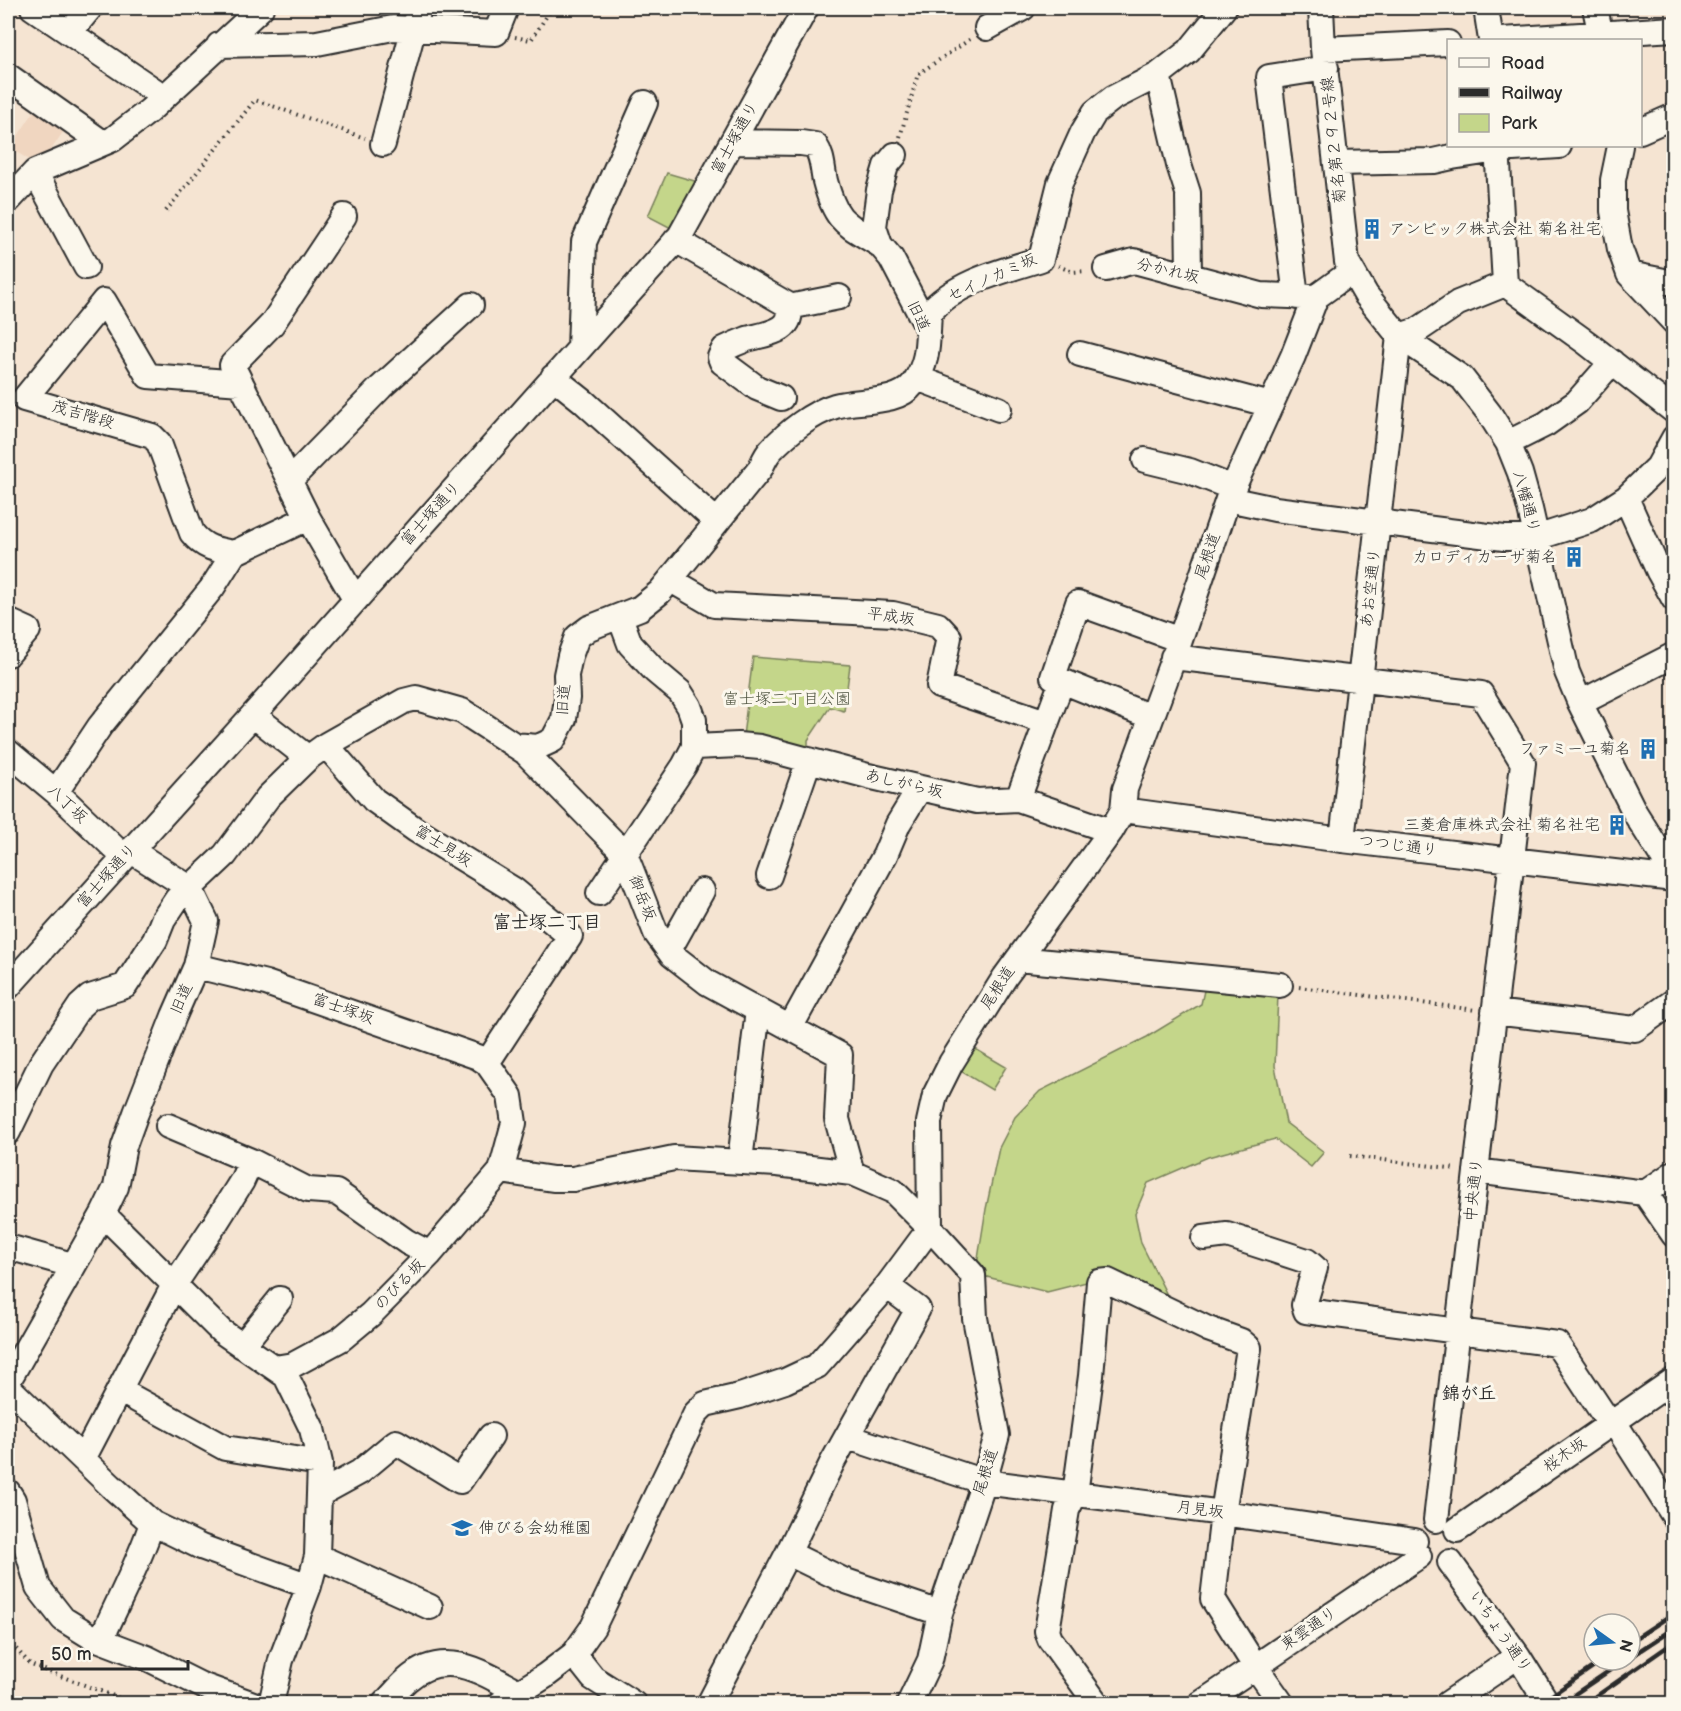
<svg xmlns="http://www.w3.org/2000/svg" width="1681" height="1711" viewBox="0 0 1681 1711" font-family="'Balsamiq Sans','Klee One',sans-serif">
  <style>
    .built { fill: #f0d6c0 }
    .green { fill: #c4d68a; stroke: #78805a; stroke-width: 1.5 }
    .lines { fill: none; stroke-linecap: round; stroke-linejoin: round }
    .minor-casing { stroke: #2b2b2b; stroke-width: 28 }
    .path { stroke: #2b2b2b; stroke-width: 4; stroke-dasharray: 1.5 4.5; stroke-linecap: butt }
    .minor { stroke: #fbf7ec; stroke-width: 24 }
    .rail { stroke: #2b2b2b; stroke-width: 4.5 }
    .labels { text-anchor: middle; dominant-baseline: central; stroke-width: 6; stroke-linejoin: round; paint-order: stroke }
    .street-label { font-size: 16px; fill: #2b2b2b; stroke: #fbf7ec }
    .poi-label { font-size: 16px; fill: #2b2b2b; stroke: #fbf7ec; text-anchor: end }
    .park-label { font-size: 16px; fill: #515643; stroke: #fbf7ec }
    .neighbourhood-label { font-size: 18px; font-weight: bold; fill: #2b2b2b; stroke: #fbf7ec }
  </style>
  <rect width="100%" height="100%" fill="#f5e4d2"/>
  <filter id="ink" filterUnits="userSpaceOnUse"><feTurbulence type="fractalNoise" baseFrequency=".0167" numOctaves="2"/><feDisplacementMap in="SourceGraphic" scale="12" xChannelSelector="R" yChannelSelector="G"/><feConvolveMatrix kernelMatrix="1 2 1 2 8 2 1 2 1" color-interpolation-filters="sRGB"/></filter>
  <g filter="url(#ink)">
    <path class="built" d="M39,104L67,126L47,156L36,164L10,148Z"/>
    <path class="green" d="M667,173L698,182L673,229L648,216Z
      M753,657L850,665L844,711L830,707L808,740V750L743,736Z
      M1205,986L1278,995L1275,1066L1286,1123L1324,1152L1311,1167L1275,1139L1208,1157L1148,1183L1135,1214L1141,1243L1174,1309L1106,1277L1047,1292L987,1277L977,1265L986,1209L999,1148L1015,1117L1040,1091L1147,1037L1201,1004Z
      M972,1047L1006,1067L992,1090L959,1070Z"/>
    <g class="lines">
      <g class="minor-casing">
        <path id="minor" d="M33,8L164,97
          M1321,8L1323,49L1347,262L1366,295L1399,336L1462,378L1489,413L1508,443L1520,473L1530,509L1567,672L1580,703L1635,813L1674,875
          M1486,8L1491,40
          M1595,8L1602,40
          M987,28L1023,8
          M70,32L90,8
          M1502,40L1674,29
          M219,45L317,43L393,28L496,33L506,8
          M1323,49L1448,43
          M1158,75L1179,165L1188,193L1189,276
          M8,76L103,143
          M1640,131L1674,116
          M733,142L801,143L815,145C823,157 822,167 825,181C836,223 845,223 880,245
          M383,144L419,8
          M1497,146L1505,284
          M1620,146L1613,180V211L1620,249L1629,274L1674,322
          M895,155L886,166L879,190L874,227L880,245L891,258L928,329
          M1336,163L1434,161L1452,157L1497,150L1559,146
          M35,172L86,267
          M8,201L35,172L113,139L149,111L261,8
          M344,216L272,324L232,365L308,518L355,599
          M676,240L788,305C797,332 764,334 747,339C739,342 732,345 724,349L720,357L722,362L757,388L781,398
          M1106,269L1134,261L1261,295L1316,297L1352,271
          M1629,274L1674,283
          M1505,284L1587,343L1674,411
          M1296,297L1269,77L1326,68
          M789,307L839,297
          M580,348L584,242L645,103
          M1080,354L1271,405
          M553,377L583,401L717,522
          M917,378L999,409
          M1508,443L1546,424L1577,402L1612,362
          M1145,460L1190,471L1233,488
          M290,480L381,387L471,305
          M1626,498L1659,572L1674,599
          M1228,499L1275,509L1504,538H1536L1592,520L1626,498L1658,467L1674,438
          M234,553C216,550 204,548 192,533L159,443L152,436L24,399L104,301L148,376L241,383
          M671,580L714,605L893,614L938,625L949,637L939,686L1046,722
          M8,621L28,630L8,654
          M1173,657L1481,694L1523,763L1436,1520
          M1062,681L1053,677L1078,603L1180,640
          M1580,703L1674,655
          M253,715L308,758
          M326,745L374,800L416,830L514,890L570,936L487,1063
          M514,745L538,747L553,740L564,719L567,698L566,675L570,656L577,637L589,628L640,608L660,592L760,469C763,463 766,455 771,450C788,432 812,413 835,406C858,399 897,405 913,384C930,362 927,339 929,313C955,282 1003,271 1041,259L1060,183L1083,132L1095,112L1113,98L1158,75L1167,68L1189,51L1224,8
          M694,747L738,745L760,747L868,776L977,801L1018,799L1111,831
          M8,752L56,792L124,857
          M56,792L100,726L212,588L234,553L308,518
          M1018,799L1062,681L1151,717
          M1123,810L1342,840L1674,879
          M1342,840L1399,336L1418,330L1458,303L1505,284
          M769,876L809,760
          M599,893L684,766L694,747V720L689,706L680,692L655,671L630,644L620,617
          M669,950L702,891
          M1018,959L1280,985
          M196,966L266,983L478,1057L487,1063L510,1096L514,1123L501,1171L430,1254L371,1314L341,1339L293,1365L275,1368
          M8,987L253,715L680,236L806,8
          M1494,1012L1635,1029L1674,1001
          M790,1028L885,855L898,824L920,788
          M168,1126L251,1161L308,1190L336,1192L407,1242L430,1254
          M8,1132L41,1064L80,1006L90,997L125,986L155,940L163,920L177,899L190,888L130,850
          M740,1161L758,1010
          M1476,1171L1645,1193L1674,1173
          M1645,1193L1674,1235
          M103,1214L221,1331L286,1376L312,1429L320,1463L317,1556L309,1586L281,1660L271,1704
          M1204,1238L1227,1235L1307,1261L1315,1268L1304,1305L1306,1311L1557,1344L1610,1424
          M8,1247L72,1265
          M242,1346L280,1299
          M8,1381L103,1214L116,1187L124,1146L136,1113L174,1016L196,966L206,921L190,888L225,855L268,797L308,758L326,745L404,701L416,698L462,711L525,752L625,854L656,933L672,955L708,983L840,1055L837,1119L852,1173
          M8,1387L111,1486L152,1523L201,1547L309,1586
          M119,1390L225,1448L320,1463
          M1614,1422L1674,1516
          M848,1437L984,1482L1223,1513L1415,1541
          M83,1459L174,1285L215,1224L242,1181L251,1161
          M8,1492L13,1500L38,1587L63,1619L92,1637L147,1658L201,1685L253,1704
          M320,1494L360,1472L396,1442L460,1481L491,1436
          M1457,1530L1674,1380
          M788,1553L843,1580L940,1613
          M317,1556L430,1607
          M1450,1562L1518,1656L1548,1704
          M101,1640C118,1601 139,1563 152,1523
          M574,1654L593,1678L634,1704
          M384,1704C392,1696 399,1687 407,1680C444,1647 483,1672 518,1692
          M500,1704L545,1676L574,1654L593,1627L696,1413L705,1404L740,1396L785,1381L817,1366L887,1286L930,1228L893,1191L852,1173L777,1164L674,1158L573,1179H553L501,1171
          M709,1704L788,1553L832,1463L918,1309L887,1286
          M909,1704L930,1660L940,1613L984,1482L997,1435L975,1318L973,1275L930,1228L929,1122L935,1095L951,1063L1005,977L1111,831L1123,810L1125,789L1180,640L1228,499L1293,356L1316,297
          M1097,1704L1050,1639L1047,1631L1067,1510L1075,1494L1091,1376L1099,1282L1108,1281L1208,1329L1241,1341L1249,1348L1223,1513L1213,1599L1255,1666L1282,1704
          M1200,1704L1419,1556
          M1447,1704L1518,1656"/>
      </g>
      <path class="path" d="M515,37L531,40L552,8
        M900,137L918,74L972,38
        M166,211L255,100L365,138
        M1058,266L1073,272L1086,271
        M1299,987L1476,1010
        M1350,1156L1457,1169
        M8,1640L31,1665L135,1704"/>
      <use href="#minor" class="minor"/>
      <path class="rail" d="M1630,1642L1674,1613
        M1630,1657L1674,1628
        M1575,1694L1625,1660
        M1539,1704L1603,1660
        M1585,1704L1674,1642"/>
    </g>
  </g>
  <defs>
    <g id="building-bare" transform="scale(1.62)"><path d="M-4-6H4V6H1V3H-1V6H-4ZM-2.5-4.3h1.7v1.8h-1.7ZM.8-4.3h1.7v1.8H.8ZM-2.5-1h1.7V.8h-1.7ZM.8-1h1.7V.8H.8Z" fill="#1f6fb2" stroke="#fbf7ec" stroke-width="2.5" paint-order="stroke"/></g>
    <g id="school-bare" transform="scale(1.62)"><path d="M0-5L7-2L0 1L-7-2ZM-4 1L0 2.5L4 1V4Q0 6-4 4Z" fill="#1f6fb2" stroke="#fbf7ec" stroke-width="2.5" paint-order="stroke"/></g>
  </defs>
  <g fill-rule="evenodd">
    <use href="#building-bare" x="1372" y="229"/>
    <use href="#building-bare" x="1574" y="557"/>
    <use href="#building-bare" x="1648" y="749"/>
    <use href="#building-bare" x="1617" y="825"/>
    <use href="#school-bare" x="462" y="1528"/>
  </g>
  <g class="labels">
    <g class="street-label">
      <text transform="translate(735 138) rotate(-61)">富士塚通り</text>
      <text transform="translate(1334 140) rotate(-96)">菊名第２９２号線</text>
      <text transform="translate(1168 271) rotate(13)">分かれ坂</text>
      <text transform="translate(992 278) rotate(-24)">セイノカミ坂</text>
      <text transform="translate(918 316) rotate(65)">旧道</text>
      <text transform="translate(83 415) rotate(16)">茂吉階段</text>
      <text transform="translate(1526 502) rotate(75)">八幡通り</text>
      <text transform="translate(431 514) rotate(-48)">富士塚通り</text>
      <text transform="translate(1208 556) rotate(-71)">尾根道</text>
      <text transform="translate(1371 588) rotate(-84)">あお空通り</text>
      <text transform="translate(891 617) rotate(8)">平成坂</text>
      <text transform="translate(564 700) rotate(-86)">旧道</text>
      <text transform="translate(904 784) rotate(13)">あしがら坂</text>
      <text transform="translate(67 804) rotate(43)">八丁坂</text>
      <text transform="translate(443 846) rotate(32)">富士見坂</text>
      <text transform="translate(1398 846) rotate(7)">つつじ通り</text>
      <text transform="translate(107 876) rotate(-48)">富士塚通り</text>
      <text transform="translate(642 898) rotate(69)">御岳坂</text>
      <text transform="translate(998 988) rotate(-57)">尾根道</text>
      <text transform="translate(182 999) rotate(-66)">旧道</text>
      <text transform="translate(343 1009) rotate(19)">富士塚坂</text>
      <text transform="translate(1474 1190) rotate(-84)">中央通り</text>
      <text transform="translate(400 1285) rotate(-46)">のびる坂</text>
      <text transform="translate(1565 1455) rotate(-35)">桜木坂</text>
      <text transform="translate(986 1472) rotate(-73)">尾根道</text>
      <text transform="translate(1200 1510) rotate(7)">月見坂</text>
      <text transform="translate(1309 1629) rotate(-34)">東雲通り</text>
      <text transform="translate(1500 1632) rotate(55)">いちょう通り</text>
    </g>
    <g class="poi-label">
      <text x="1389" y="229" text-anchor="start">アンビック株式会社 菊名社宅</text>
      <text x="1557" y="557">カロディカーサ菊名</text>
      <text x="1631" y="749">ファミーユ菊名</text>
      <text x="1600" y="825">三菱倉庫株式会社 菊名社宅</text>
      <text x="479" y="1528" text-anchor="start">伸びる会幼稚園</text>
    </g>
    <g class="park-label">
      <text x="787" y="699">富士塚二丁目公園</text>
    </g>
    <g class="neighbourhood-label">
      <text x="547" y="922">富士塚二丁目</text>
      <text x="1469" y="1393">錦が丘</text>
    </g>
  </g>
  <rect width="1681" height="1711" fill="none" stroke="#fbf7ec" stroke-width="30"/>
  <rect x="15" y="15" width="1651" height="1681" fill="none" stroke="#2b2b2b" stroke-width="2" filter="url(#ink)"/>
  <rect x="1447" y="39" width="195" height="108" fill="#fbf7ec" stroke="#a8a59f" stroke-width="1.5"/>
  <rect x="1459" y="58" width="30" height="9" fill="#fbf7ec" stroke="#a8a59f" stroke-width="1.5"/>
  <text x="1501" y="69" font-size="18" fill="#2b2b2b">Road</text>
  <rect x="1459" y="88" width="30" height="9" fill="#2b2b2b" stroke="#a8a59f" stroke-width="1.5"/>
  <text x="1501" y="99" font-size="18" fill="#2b2b2b">Railway</text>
  <rect x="1459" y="114" width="30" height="18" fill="#c4d68a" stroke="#a8a59f" stroke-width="1.5"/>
  <text x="1501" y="129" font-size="18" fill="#2b2b2b">Park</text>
  <g transform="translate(1612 1642) rotate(105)"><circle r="28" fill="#fbf7ec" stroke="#a8a59f" stroke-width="1.5"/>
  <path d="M0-4.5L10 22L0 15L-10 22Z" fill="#1f6fb2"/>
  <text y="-9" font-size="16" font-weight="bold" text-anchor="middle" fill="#2b2b2b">N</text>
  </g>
  <path d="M42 1660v9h146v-9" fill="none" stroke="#2b2b2b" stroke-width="3"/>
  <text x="51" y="1660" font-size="18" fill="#2b2b2b" stroke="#fbf7ec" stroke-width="4.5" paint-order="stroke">50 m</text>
</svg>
